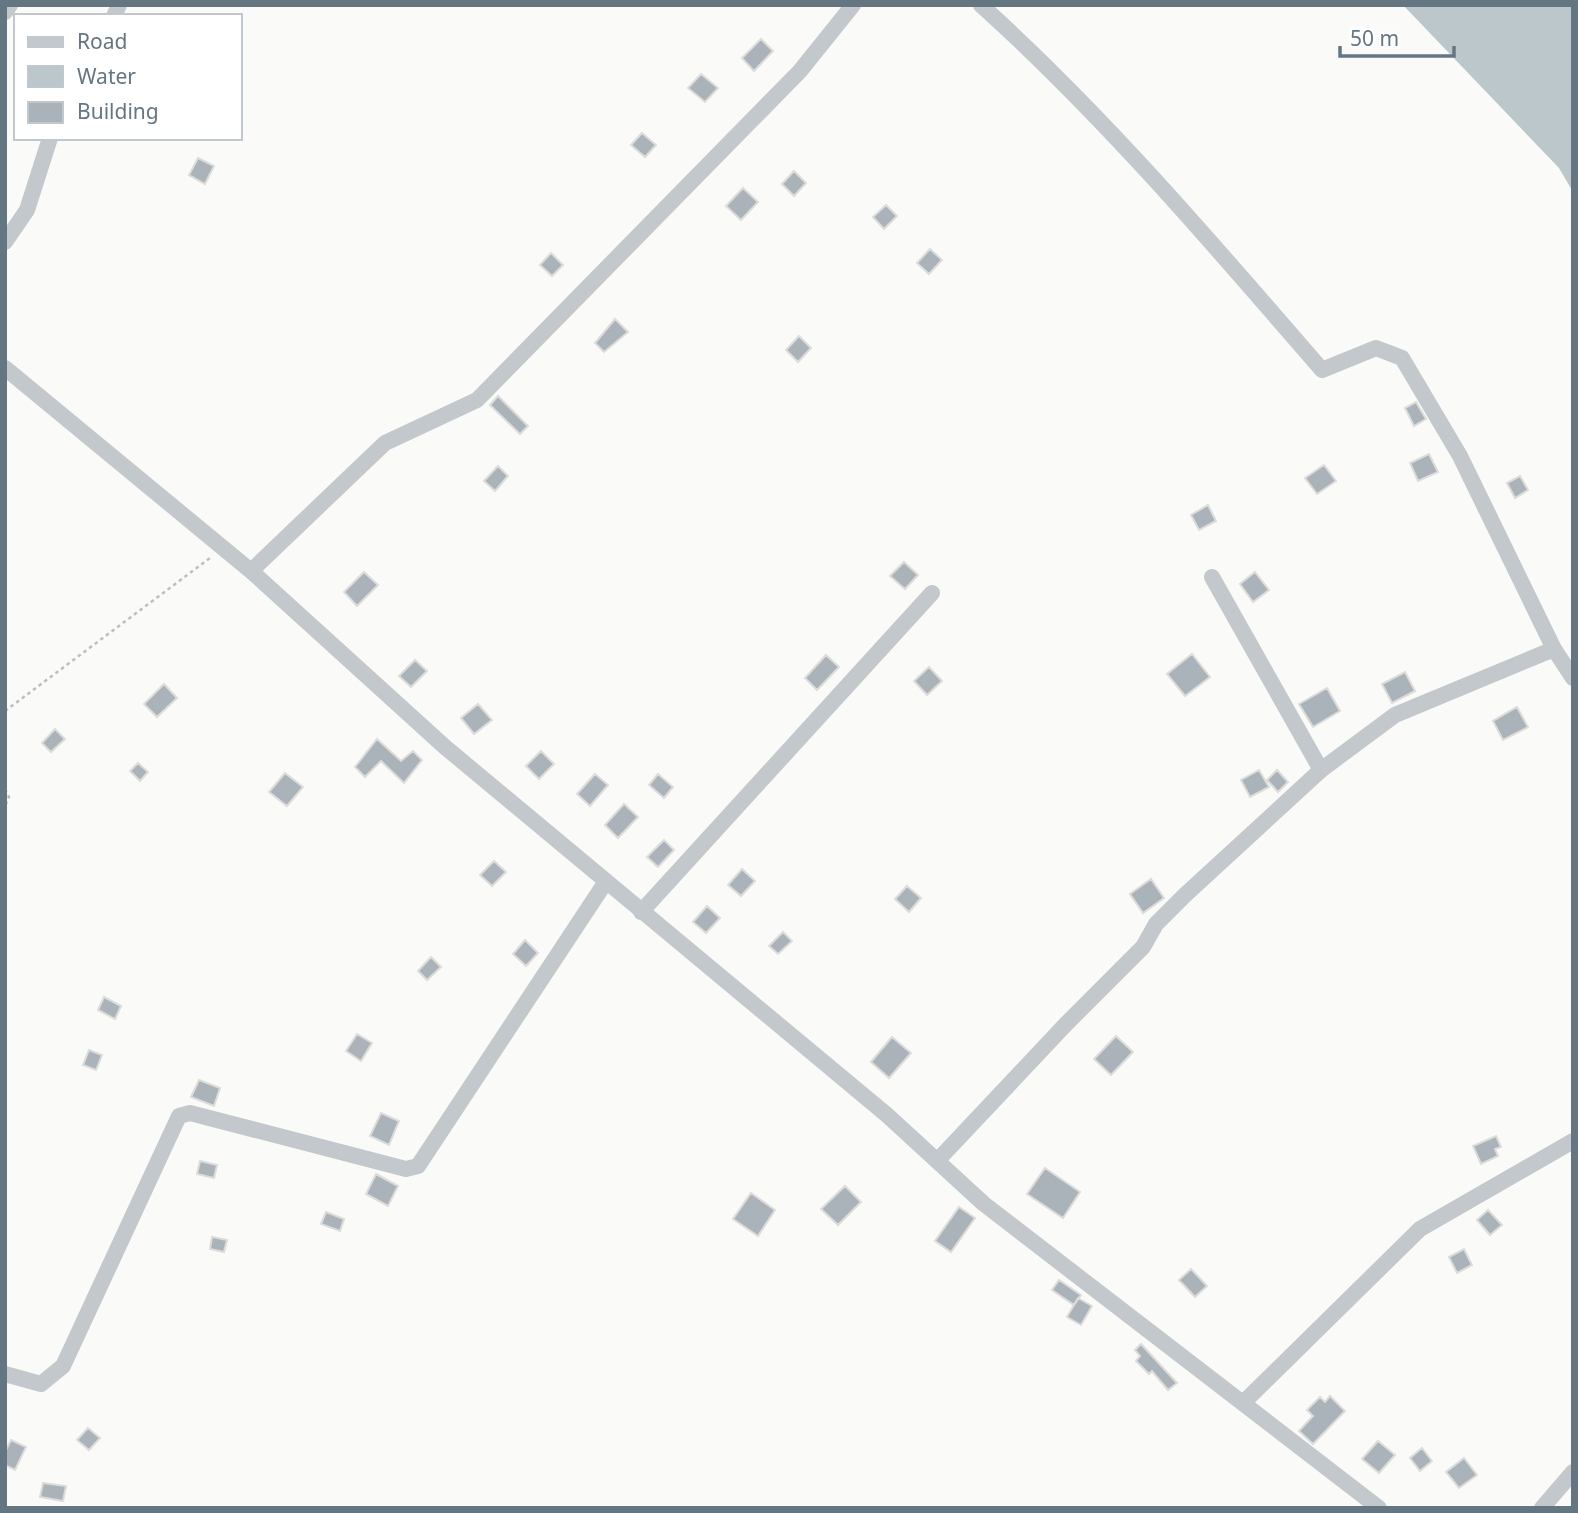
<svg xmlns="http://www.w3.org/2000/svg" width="1578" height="1513" viewBox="0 0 1578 1513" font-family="'Noto Sans',sans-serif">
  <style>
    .water { fill: #bbc7cb }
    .building { fill: #aab3b9; stroke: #dcdcda; stroke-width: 2 }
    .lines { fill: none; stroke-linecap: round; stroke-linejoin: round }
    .path { stroke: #bbbfc2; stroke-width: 2.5; stroke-dasharray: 3.5 3.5; stroke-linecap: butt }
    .street { stroke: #c3c8cc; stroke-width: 16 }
  </style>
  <rect width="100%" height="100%" fill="#fafaf8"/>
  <path class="water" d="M1403,5H1573V192L1559,168Z"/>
  <path class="building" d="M761,39L773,51L754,71L742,58Z
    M701,74L718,88L705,102L688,88Z
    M642,133L656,145L645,157L631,145Z
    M198,158L214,166L205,184L189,175Z
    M794,171L806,183L794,196L782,184Z
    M743,188L758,202L741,220L726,206Z
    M886,205L897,216L884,229L873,217Z
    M930,249L942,260L929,274L917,263Z
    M551,253L563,265L552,276L540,265Z
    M615,319L628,332L604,352L595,343Z
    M799,336L811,348L798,362L786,350Z
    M498,396L528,426L520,434L490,405Z
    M1416,402L1426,419L1414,426L1405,408Z
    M1429,454L1438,472L1418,481L1410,463Z
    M1324,465L1336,481L1317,494L1305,478Z
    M498,466L508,476L495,491L484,481Z
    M1520,476L1528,490L1515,498L1507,483Z
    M1208,505L1216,521L1199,530L1191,515Z
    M904,562L918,575L905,589L890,576Z
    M364,572L378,585L357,606L344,592Z
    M1255,572L1269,590L1253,602L1240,584Z
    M1192,654L1210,677L1185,696L1167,674Z
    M826,655L839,667L817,690L805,678Z
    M415,660L427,671L411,687L399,676Z
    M929,667L942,681L927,695L914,681Z
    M1405,672L1415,691L1392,703L1382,684Z
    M164,684L177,698L157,717L144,704Z
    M1327,688L1340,711L1313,727L1299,704Z
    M478,704L492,720L474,734L461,718Z
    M1517,707L1528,727L1503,740L1493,721Z
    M55,729L65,739L51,752L42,743Z
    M377,739L401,761L413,751L422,760L404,783L381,761L365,777L355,767Z
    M541,751L554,764L539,779L526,766Z
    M138,763L148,772L140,781L130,771Z
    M1259,770L1269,787L1250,797L1241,780Z
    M1277,770L1288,782L1278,792L1267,780Z
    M285,773L303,787L287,806L269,792Z
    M595,774L608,785L590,806L577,794Z
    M658,774L673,787L664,798L649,785Z
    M624,804L638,817L618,838L605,825Z
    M664,840L674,850L658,867L647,857Z
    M494,861L506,872L492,886L480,875Z
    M742,869L755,881L741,896L728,885Z
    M1151,879L1164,898L1143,913L1130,894Z
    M907,886L921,898L909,912L895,899Z
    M707,906L720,918L706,933L693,922Z
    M783,932L792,941L778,954L769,946Z
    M525,940L538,953L526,966L513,954Z
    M431,957L441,967L427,980L418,971Z
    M104,997L121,1006L115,1019L98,1010Z
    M357,1034L372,1043L361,1061L346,1051Z
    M1116,1036L1133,1052L1111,1075L1094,1059Z
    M892,1037L911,1053L889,1078L871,1062Z
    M89,1050L102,1055L96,1070L83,1065Z
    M199,1080L220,1088L214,1106L191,1097Z
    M381,1113L399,1121L389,1145L370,1136Z
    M1496,1136L1501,1147L1495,1149L1498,1156L1481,1164L1473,1146Z
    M200,1161L217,1165L214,1178L197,1174Z
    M1045,1168L1080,1192L1063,1218L1027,1194Z
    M376,1174L398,1186L388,1206L366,1194Z
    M845,1186L861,1202L838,1225L821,1209Z
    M751,1193L775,1210L758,1236L733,1219Z
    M959,1207L975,1218L951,1252L935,1241Z
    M1488,1210L1502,1225L1490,1235L1477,1220Z
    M326,1212L344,1219L340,1231L321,1224Z
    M212,1237L227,1240L224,1252L210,1249Z
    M1464,1249L1472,1265L1457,1273L1449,1257Z
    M1191,1269L1207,1286L1195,1297L1179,1280Z
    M1059,1280L1081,1295L1074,1305L1052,1290Z
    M1078,1298L1092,1306L1081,1325L1067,1317Z
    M1141,1344L1177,1383L1168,1390L1152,1371L1149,1374L1136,1361L1140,1356L1135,1350Z
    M1330,1396L1345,1411L1313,1444L1299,1431L1313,1416L1307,1410L1320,1397L1325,1402Z
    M88,1428L100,1438L89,1450L77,1440Z
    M11,1440L26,1447L15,1470L5,1465V1452Z
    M1378,1441L1395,1455L1379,1473L1362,1459Z
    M1422,1448L1432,1461L1420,1471L1410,1458Z
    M1464,1458L1477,1475L1459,1488L1446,1472Z
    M43,1483L66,1486L63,1501L40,1497Z"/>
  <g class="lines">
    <path class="path" d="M5,711L210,558
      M5,789L9,797L5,806"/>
    <path class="street" d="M981,5C1104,116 1213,244 1322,370L1376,348L1402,358L1460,456L1554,649L1573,678
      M5,12L10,5
      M114,16L119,5
      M5,242L27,210L50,138
      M5,368L251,571L445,747L887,1115L984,1204L1379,1508
      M251,571L385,443L477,400L800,71L853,5
      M1212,577L1321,770
      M641,912L932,593
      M937,1161L1066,1024L1143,947L1156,924L1185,895L1321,770L1395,715L1554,649
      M5,1374L41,1384L63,1366L179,1116L190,1113L406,1169L418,1166L605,883
      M1243,1403L1420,1229L1573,1141
      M1542,1508L1573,1472"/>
  </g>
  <rect width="1578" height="1513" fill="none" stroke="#657683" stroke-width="14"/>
  <rect x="14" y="14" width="228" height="126" fill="#ffffff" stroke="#c1c8cd" stroke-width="2"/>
  <rect x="28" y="37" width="35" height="10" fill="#c3c8cc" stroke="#c1c8cd" stroke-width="2"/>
  <text x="77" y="49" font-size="21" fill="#657683">Road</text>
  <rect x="28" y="66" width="35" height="21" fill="#bbc7cb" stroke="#c1c8cd" stroke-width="2"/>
  <text x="77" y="84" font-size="21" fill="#657683">Water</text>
  <rect x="28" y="102" width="35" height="21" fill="#aab3b9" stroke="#c1c8cd" stroke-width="2"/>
  <text x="77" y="119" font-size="21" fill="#657683">Building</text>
  <path d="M1340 46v10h114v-10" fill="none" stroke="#657683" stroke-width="3.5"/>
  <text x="1350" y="46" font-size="21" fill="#657683" stroke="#ffffff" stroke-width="5" paint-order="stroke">50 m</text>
</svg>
